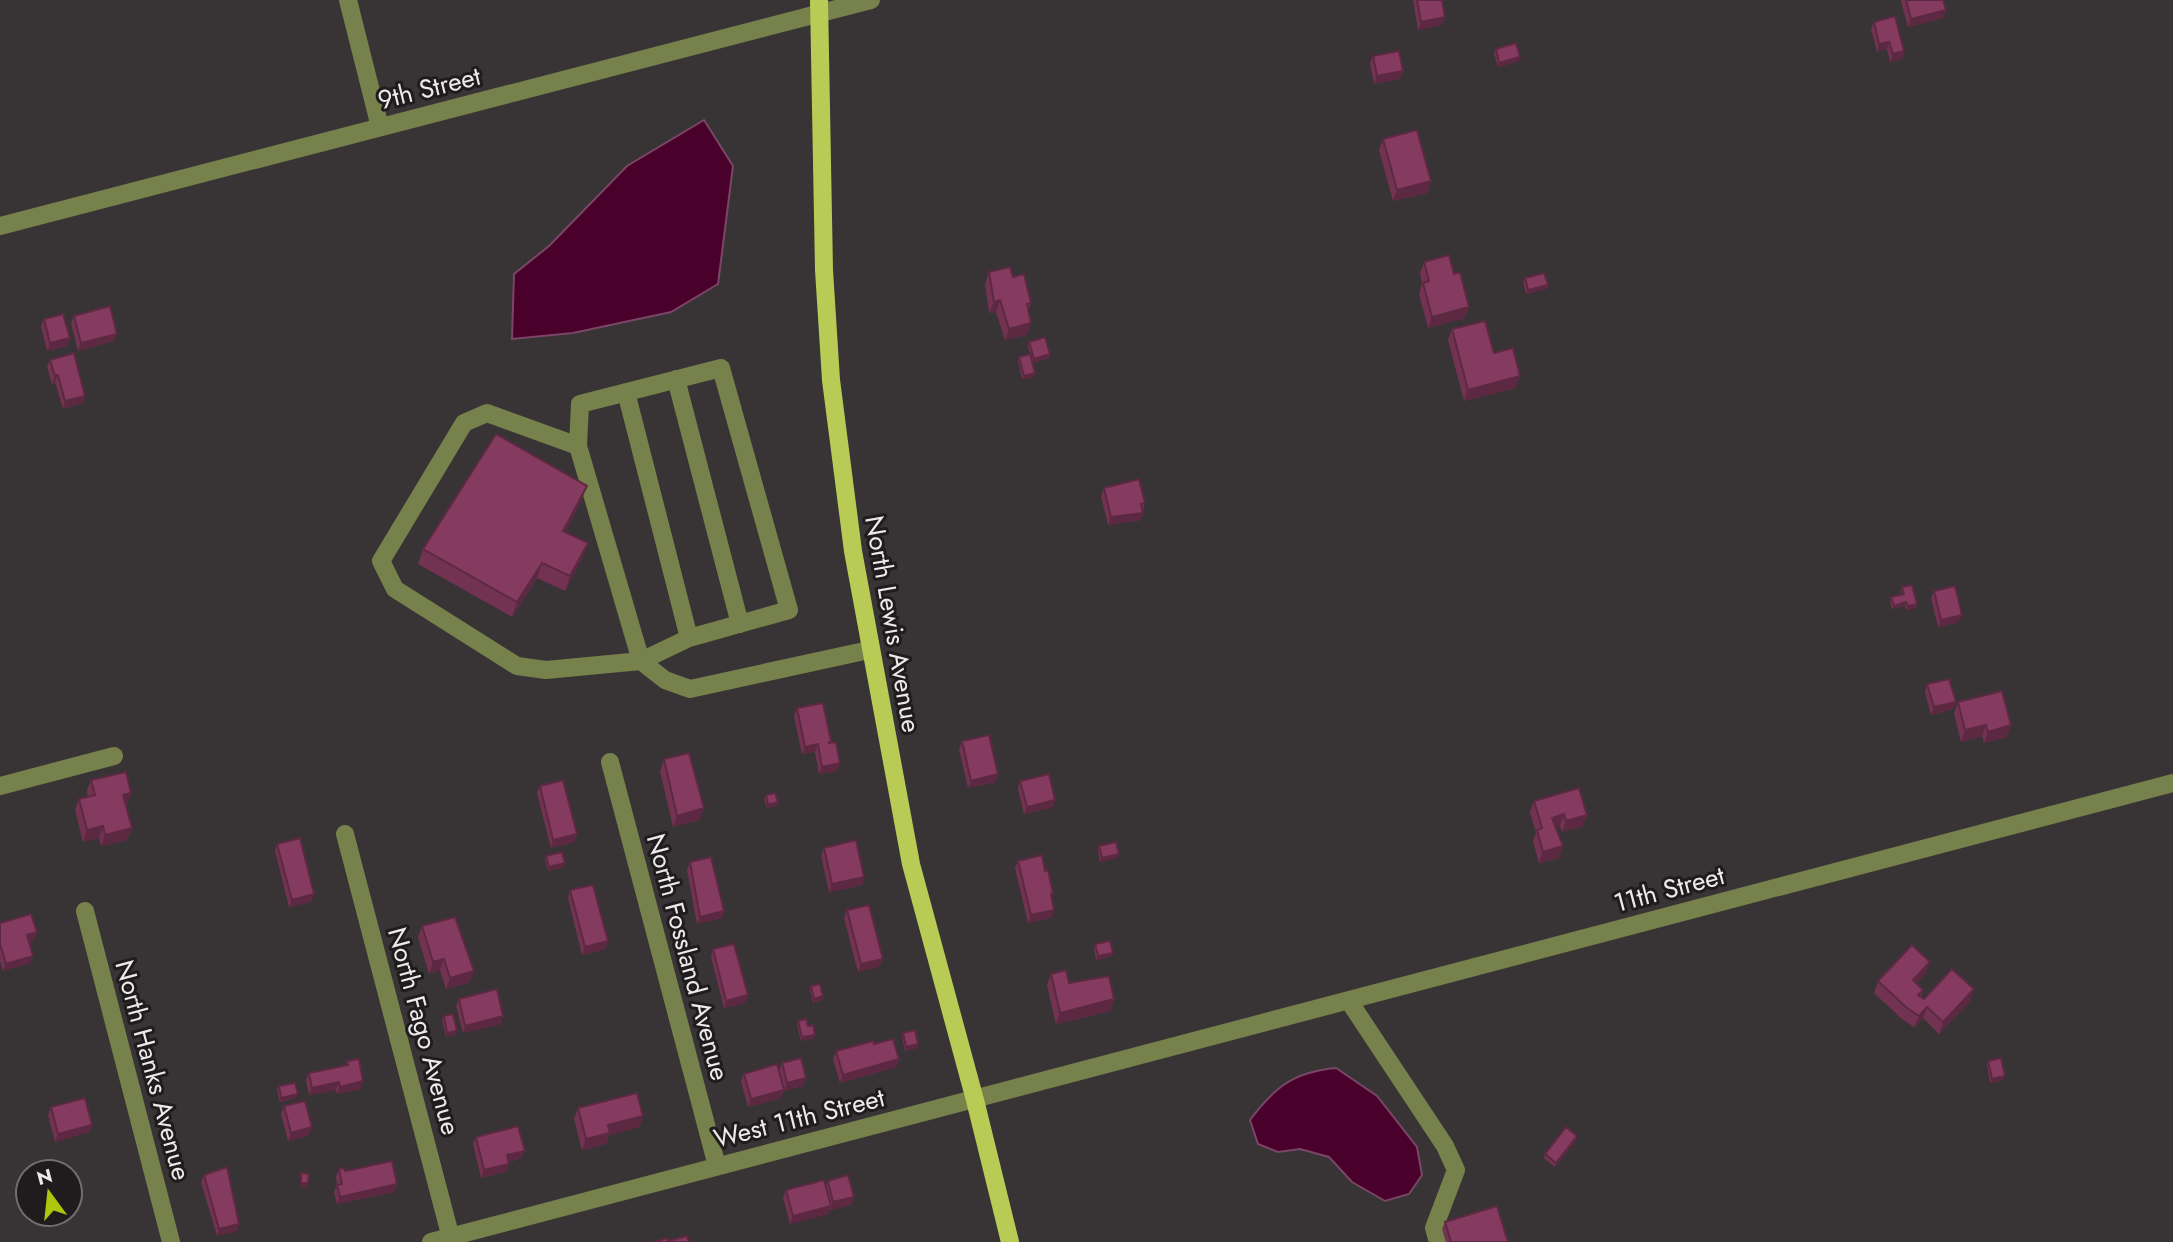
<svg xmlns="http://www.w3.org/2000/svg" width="2173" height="1242" viewBox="0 0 2173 1242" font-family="Jost,sans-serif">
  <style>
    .water { fill: #49002b; stroke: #7a4665; stroke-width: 2 }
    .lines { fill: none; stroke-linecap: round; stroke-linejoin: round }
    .minor { stroke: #76814b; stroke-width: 18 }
    .major { stroke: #b7cb55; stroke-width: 18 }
    .wall { fill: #723352 }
    .shaded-wall { fill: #5d2942 }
    .building { fill: #853b5f; stroke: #5d2942; stroke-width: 2 }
    .labels { text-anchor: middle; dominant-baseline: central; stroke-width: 6; stroke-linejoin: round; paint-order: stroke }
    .street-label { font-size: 26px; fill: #edeaeb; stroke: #1e1c1d }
  </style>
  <rect width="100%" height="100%" fill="#383435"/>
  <path class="water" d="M704,120L733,166L718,284L671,312L573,333L512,339L514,274L549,246L627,166Z
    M1336,1068L1377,1096L1417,1147L1422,1175L1409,1194L1385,1201L1352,1182L1329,1157L1300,1149L1278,1152L1258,1144L1250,1120C1275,1087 1293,1072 1336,1068Z"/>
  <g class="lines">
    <path class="minor" d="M348,0L380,127
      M0,226L871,0
      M721,368L789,610L689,638L641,661L578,446L580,404Z
      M676,379L740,624
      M626,392L689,638
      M578,446L487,413L464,423L381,561L395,589L517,666L546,670L641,661L665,680L690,689L869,650
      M610,762L717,1166
      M0,786L114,756
      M345,834L452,1242
      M85,911L171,1242
      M1349,1001L1445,1146L1456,1170L1434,1228L1438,1242
      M431,1242L2173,783"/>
    <path class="major" d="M819,0L824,270L831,380L853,551L911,864L975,1100L1010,1242"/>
  </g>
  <path class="wall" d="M1413,0H1442V25L1418,30Z
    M1902,0H1943L1946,10L1943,18L1908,27L1901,1Z
    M1874,22L1904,51L1902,59L1890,62L1887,49L1877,52L1871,29Z
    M1496,49L1519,61L1498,67L1494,53Z
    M1373,56L1400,79L1374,84L1370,63Z
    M1383,139L1431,181L1427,193L1393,201L1379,150Z
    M1424,262L1454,274L1469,307L1465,318L1428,328L1419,294L1422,283L1420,273Z
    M989,272L1013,277L1031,303L1028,310L1027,335L1005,340L996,312L989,313L985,284Z
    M1525,278L1548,285L1546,289L1526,294L1523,282Z
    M74,316L117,334L114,341L78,351L71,323Z
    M44,319L70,338L67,346L47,351L41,326Z
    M1452,329L1494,353L1516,388L1464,401L1448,340Z
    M1029,342L1050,354L1049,358L1033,363L1028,346Z
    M1019,357L1034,377L1022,379L1018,361Z
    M50,360L85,396L83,403L63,409L55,382L52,384L47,367Z
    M587,486L581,501L565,532L588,543L582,558L565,591L537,578L512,617L418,564L423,549Z
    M1104,488L1145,503L1141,520L1108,525L1101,496Z
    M1902,587L1917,604L1916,608L1907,610L1905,606L1892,609L1890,601L1891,597L1902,594L1901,591Z
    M1934,591L1959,622L1938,627L1931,598Z
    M1927,684L1956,702L1953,709L1931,715L1925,692Z
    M1958,702L2007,737L1984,743L1982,736L1961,742L1954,714Z
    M797,708L830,743L840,763L837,771L819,774L815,752L802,754L794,716Z
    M962,741L998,774L995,782L968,788L959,749Z
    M664,759L700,820L673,827L660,771Z
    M91,780L131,793L127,804L125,805L132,828L127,840L101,846L99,838L83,842L75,810L79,799L88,797L87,791Z
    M1020,781L1055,800L1053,807L1024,814L1018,789Z
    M540,786L577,834L574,842L551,848L537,793Z
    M1579,788L1583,826L1562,832L1560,826L1555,827L1559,858L1539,863L1533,841L1536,833L1530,812L1534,801Z
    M766,795L778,802L776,806L767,808L764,799Z
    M277,844L314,894L311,902L289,907L275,851Z
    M1099,846L1117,858L1100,862L1098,850Z
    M824,848L864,877L862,885L829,892L821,855Z
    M546,856L564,867L548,871L545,860Z
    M1018,861L1045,871L1053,893L1052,897L1054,910L1052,917L1028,923L1015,868Z
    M690,862L724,911L722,918L697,924L687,870Z
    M570,890L608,941L605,949L582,955L568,898Z
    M847,910L880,966L858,972L844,918Z
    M0,923L34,940L29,942L30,963L3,971L0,961Z
    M422,926L470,982L446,989L440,970L429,974L418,937Z
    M1095,944L1112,956L1096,960L1094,948Z
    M713,949L745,1003L724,1008L711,957Z
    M1926,973L1916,983L1923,990L1921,997L1924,999L1970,1001L1939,1034L1923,1018L1914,1027L1902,1019L1874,993L1878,981Z
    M1051,974L1069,983L1114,999L1110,1011L1056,1024L1047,985Z
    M811,986L823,996L822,1000L813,1003L810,990Z
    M459,999L501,1024L463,1033L456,1006Z
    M444,1016L456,1034L446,1037L442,1020Z
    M798,1021L808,1026L814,1038L801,1041L797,1025Z
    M903,1033L917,1048L905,1051L902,1037Z
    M874,1044L899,1059L896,1067L840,1083L833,1059L836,1051Z
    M347,1061L361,1089L337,1094L336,1090L309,1095L306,1080L309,1073L346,1065Z
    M1988,1061L2003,1080L1990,1083L1987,1064Z
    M782,1063L803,1086L784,1091L779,1071Z
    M744,1074L781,1098L748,1107L741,1081Z
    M279,1086L296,1098L280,1102L277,1090Z
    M284,1106L309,1135L288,1141L281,1114Z
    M51,1107L92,1125L89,1132L55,1142L48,1115Z
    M578,1108L643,1116L639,1127L609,1135L606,1144L582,1150L574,1119Z
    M476,1137L522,1158L509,1162L507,1171L481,1178L473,1144Z
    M1576,1140L1555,1167L1544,1158L1545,1154Z
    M339,1169L345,1171L394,1192L337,1204L334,1192L337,1185L336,1177Z
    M204,1175L239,1224L237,1231L217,1236L201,1182Z
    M828,1181L854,1197L851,1205L830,1210V1209L828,1214L790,1224L783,1197L786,1190L826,1187Z
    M1445,1222L1508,1242H1446L1442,1229Z"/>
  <path class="shaded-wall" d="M1946,10L1943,18L1908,27L1911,19Z
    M1445,17L1442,25L1418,30L1421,22Z
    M1889,42L1887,49L1877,52L1879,44Z
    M1904,51L1902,59L1890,62L1893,54Z
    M1520,57L1519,61L1498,67L1499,63Z
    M1403,71L1400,79L1374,84L1377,76Z
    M1431,181L1427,193L1393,201L1397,190Z
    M1548,285L1546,289L1526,294L1528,290Z
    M1000,300L996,312L989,313L994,302Z
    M1469,307L1465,318L1428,328L1432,317Z
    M1031,323L1027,335L1005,340L1009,329Z
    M117,334L114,341L78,351L81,343Z
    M70,338L67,346L47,351L50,343Z
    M1050,354L1049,358L1033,363L1034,359Z
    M1035,373L1034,377L1022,379L1024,376Z
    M58,375L55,382L52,384L55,376Z
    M1520,376L1516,388L1464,401L1468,390Z
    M85,396L83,403L63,409L65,401Z
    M587,486L581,501L558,546L563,531Z
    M1143,513L1141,520L1108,525L1111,517Z
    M588,543L582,558L565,591L570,576Z
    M542,563L537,578L512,617L517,602Z
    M1906,602L1905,606L1892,609L1894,606Z
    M1917,604L1916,608L1907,610L1908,606Z
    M1962,615L1959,622L1938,627L1941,620Z
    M1956,702L1953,709L1931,715L1934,707Z
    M1986,725L1982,736L1961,742L1965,730Z
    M2011,725L2007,737L1984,743L1988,732Z
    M818,744L815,752L802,754L805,747Z
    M840,763L837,771L819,774L822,767Z
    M998,774L995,782L968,788L971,781Z
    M131,793L127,804L119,806L123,795Z
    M1055,800L1053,807L1024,814L1027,807Z
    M778,802L776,806L767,808L768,805Z
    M704,808L700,820L673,827L677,816Z
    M1564,814L1560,826L1548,829L1552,818Z
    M1587,815L1583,826L1562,832L1566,821Z
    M103,826L99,838L83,842L87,830Z
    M132,828L127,840L101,846L105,835Z
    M577,834L574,842L551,848L553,840Z
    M1563,846L1559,858L1539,863L1543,852Z
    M1119,854L1117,858L1100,862L1102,858Z
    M565,863L564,867L548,871L549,867Z
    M864,877L862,885L829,892L832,884Z
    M314,894L311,902L289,907L292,900Z
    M1054,910L1052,917L1028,923L1031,915Z
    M724,911L722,918L697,924L700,917Z
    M37,932L34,940L24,943L27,935Z
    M608,941L605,949L582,955L585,947Z
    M1113,953L1112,956L1096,960L1098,956Z
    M33,956L30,963L3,971L6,964Z
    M444,959L440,970L429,974L433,962Z
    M883,959L880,966L858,972L861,964Z
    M1930,962L1926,973L1909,991L1913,980Z
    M474,971L470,982L446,989L450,978Z
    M1974,989L1970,1001L1939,1034L1943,1022Z
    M748,995L745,1003L724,1008L726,1001Z
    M823,996L822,1000L813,1003L814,999Z
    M1114,999L1110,1011L1056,1024L1060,1013Z
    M1927,1007L1923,1018L1914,1027L1919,1016Z
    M503,1016L501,1024L463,1033L465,1026Z
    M457,1031L456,1034L446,1037L447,1033Z
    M815,1035L814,1038L801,1041L802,1037Z
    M918,1044L917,1048L905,1051L906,1047Z
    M899,1059L896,1067L840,1083L843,1075Z
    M2005,1076L2003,1080L1990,1083L1992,1079Z
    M806,1078L803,1086L784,1091L787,1083Z
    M363,1081L361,1089L337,1094L340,1087Z
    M339,1082L336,1090L309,1095L312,1088Z
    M784,1090L781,1098L748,1107L751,1099Z
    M298,1094L296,1098L280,1102L281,1098Z
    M643,1116L639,1127L609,1135L606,1144L582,1150L586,1139L608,1125Z
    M92,1125L89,1132L55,1142L58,1134Z
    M312,1127L309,1135L288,1141L291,1133Z
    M1577,1136L1576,1140L1555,1167L1556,1163Z
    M525,1151L522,1158L504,1163L507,1155Z
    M509,1164L507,1171L481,1178L484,1170Z
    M301,1183H308L307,1187H300Z
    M397,1184L394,1192L337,1204L340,1197Z
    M854,1197L851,1205L830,1210L833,1202Z
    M831,1206L828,1214L790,1224L793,1216Z
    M239,1224L237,1231L217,1236L219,1229Z"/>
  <path class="building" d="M1417,0H1442L1445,17L1421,22Z
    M1906,0H1943L1946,10L1911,19Z
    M1895,16L1904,51L1893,54L1889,42L1879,44L1874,22Z
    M1516,43L1520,57L1499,63L1496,49Z
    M1399,51L1403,71L1377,76L1373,56Z
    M1417,130L1431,181L1397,190L1383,139Z
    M1449,255L1454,274L1460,272L1469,307L1432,317L1423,283L1429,281L1424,262Z
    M1010,267L1013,277L1024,274L1031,303L1027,304L1031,323L1009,329L1000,300L994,302L989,272Z
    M1544,273L1548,285L1528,290L1525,278Z
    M110,306L117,334L81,343L74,316Z
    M63,314L70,338L50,343L44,319Z
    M1485,321L1494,353L1513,348L1520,376L1468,390L1452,329Z
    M1045,337L1050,354L1034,359L1029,342Z
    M74,353L85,396L65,401L58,375L55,376L50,360Z
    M1030,354L1035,373L1024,376L1019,357Z
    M496,434L587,486L563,531L588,543L570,576L542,563L517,602L423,549Z
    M1139,479L1145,503L1141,504L1143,513L1111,517L1104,488Z
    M1912,585L1917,604L1908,606L1906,602L1894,606L1891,597L1904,594L1902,587Z
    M1955,586L1962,615L1941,620L1934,591Z
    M1949,679L1956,702L1934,707L1927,684Z
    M2002,691L2011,725L1988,732L1986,725L1965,730L1958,702Z
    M823,703L831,741L828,743L836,742L840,763L822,767L818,744L805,747L797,708Z
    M989,735L998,774L971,781L962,741Z
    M689,753L704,808L677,816L664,759Z
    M126,772L131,793L123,795L132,828L105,835L103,826L87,830L79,799L95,795L91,780Z
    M1049,774L1055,800L1027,807L1020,781Z
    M563,780L577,834L553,840L540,786Z
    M1579,788L1587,815L1566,821L1564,814L1552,818L1563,846L1543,852L1537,830L1542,828L1534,801Z
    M775,793L778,802L768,805L766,795Z
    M300,838L314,894L292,900L277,844Z
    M856,840L864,877L832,884L824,848Z
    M1116,842L1119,854L1102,858L1099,846Z
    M562,852L565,863L549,867L546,856Z
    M1042,855L1045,871L1048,870L1053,893L1051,894L1054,910L1031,915L1018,861Z
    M711,857L724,911L700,917L690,862Z
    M593,885L608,941L585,947L570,890Z
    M869,905L883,959L861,964L847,910Z
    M31,914L37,932L27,935L33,956L6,964L0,944V923Z
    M455,917L474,971L450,978L444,959L433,962L422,926Z
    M1110,941L1113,953L1098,956L1095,944Z
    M734,944L748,995L726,1001L713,949Z
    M1912,945L1930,962L1913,980L1923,990L1918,995L1924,999L1952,969L1974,989L1943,1022L1927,1007L1919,1016L1907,1008L1878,981Z
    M1066,970L1069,983L1109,976L1114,999L1060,1013L1051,974Z
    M820,984L823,996L814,999L811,986Z
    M497,989L503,1016L465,1026L459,999Z
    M453,1014L457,1031L447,1033L444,1016Z
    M806,1019L808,1026L813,1025L815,1035L802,1037L798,1021Z
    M915,1030L918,1044L906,1047L903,1033Z
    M893,1039L899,1059L843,1075L836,1051L873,1041L874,1044Z
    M801,1058L806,1078L787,1083L782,1063Z
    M2001,1058L2005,1076L1992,1079L1988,1061Z
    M359,1059L363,1081L340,1087L339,1082L312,1088L309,1073L348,1065L347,1061Z
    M777,1064L784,1090L751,1099L744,1074Z
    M295,1083L298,1094L281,1098L279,1086Z
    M637,1093L643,1116L608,1125L610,1133L586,1139L578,1108Z
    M85,1098L92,1125L58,1134L51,1107Z
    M305,1101L312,1127L291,1133L284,1106Z
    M518,1126L525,1151L507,1155L509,1164L484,1170L476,1137Z
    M1566,1127L1577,1136L1556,1163L1545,1154Z
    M392,1161L397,1184L340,1197L337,1185L342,1184L339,1169L344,1168L345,1171Z
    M227,1167L239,1224L219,1229L204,1175Z
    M301,1173L309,1174L308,1183H301Z
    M848,1175L854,1197L833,1202L828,1181Z
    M824,1180L831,1206L793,1216L786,1190Z
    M1497,1206L1508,1242H1451L1445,1222Z
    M687,1236L689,1242H654L667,1238L668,1241Z"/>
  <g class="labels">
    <g class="street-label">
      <text transform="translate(429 88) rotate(-14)">9th Street</text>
      <text transform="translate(893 624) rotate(80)">North Lewis Avenue</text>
      <text transform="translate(1669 889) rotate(-15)">11th Street</text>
      <text transform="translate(688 957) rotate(75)">North Fossland Avenue</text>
      <text transform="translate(424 1031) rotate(75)">North Fago Avenue</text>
      <text transform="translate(153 1070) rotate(75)">North Hanks Avenue</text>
      <text transform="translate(799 1118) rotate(-14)">West 11th Street</text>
    </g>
  </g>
  <g transform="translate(49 1193) rotate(345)"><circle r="33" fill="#1e1c1d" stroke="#716e6f" stroke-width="2"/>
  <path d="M0-5L12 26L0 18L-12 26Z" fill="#aec60c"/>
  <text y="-10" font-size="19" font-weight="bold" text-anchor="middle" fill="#edeaeb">N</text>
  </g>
</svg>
